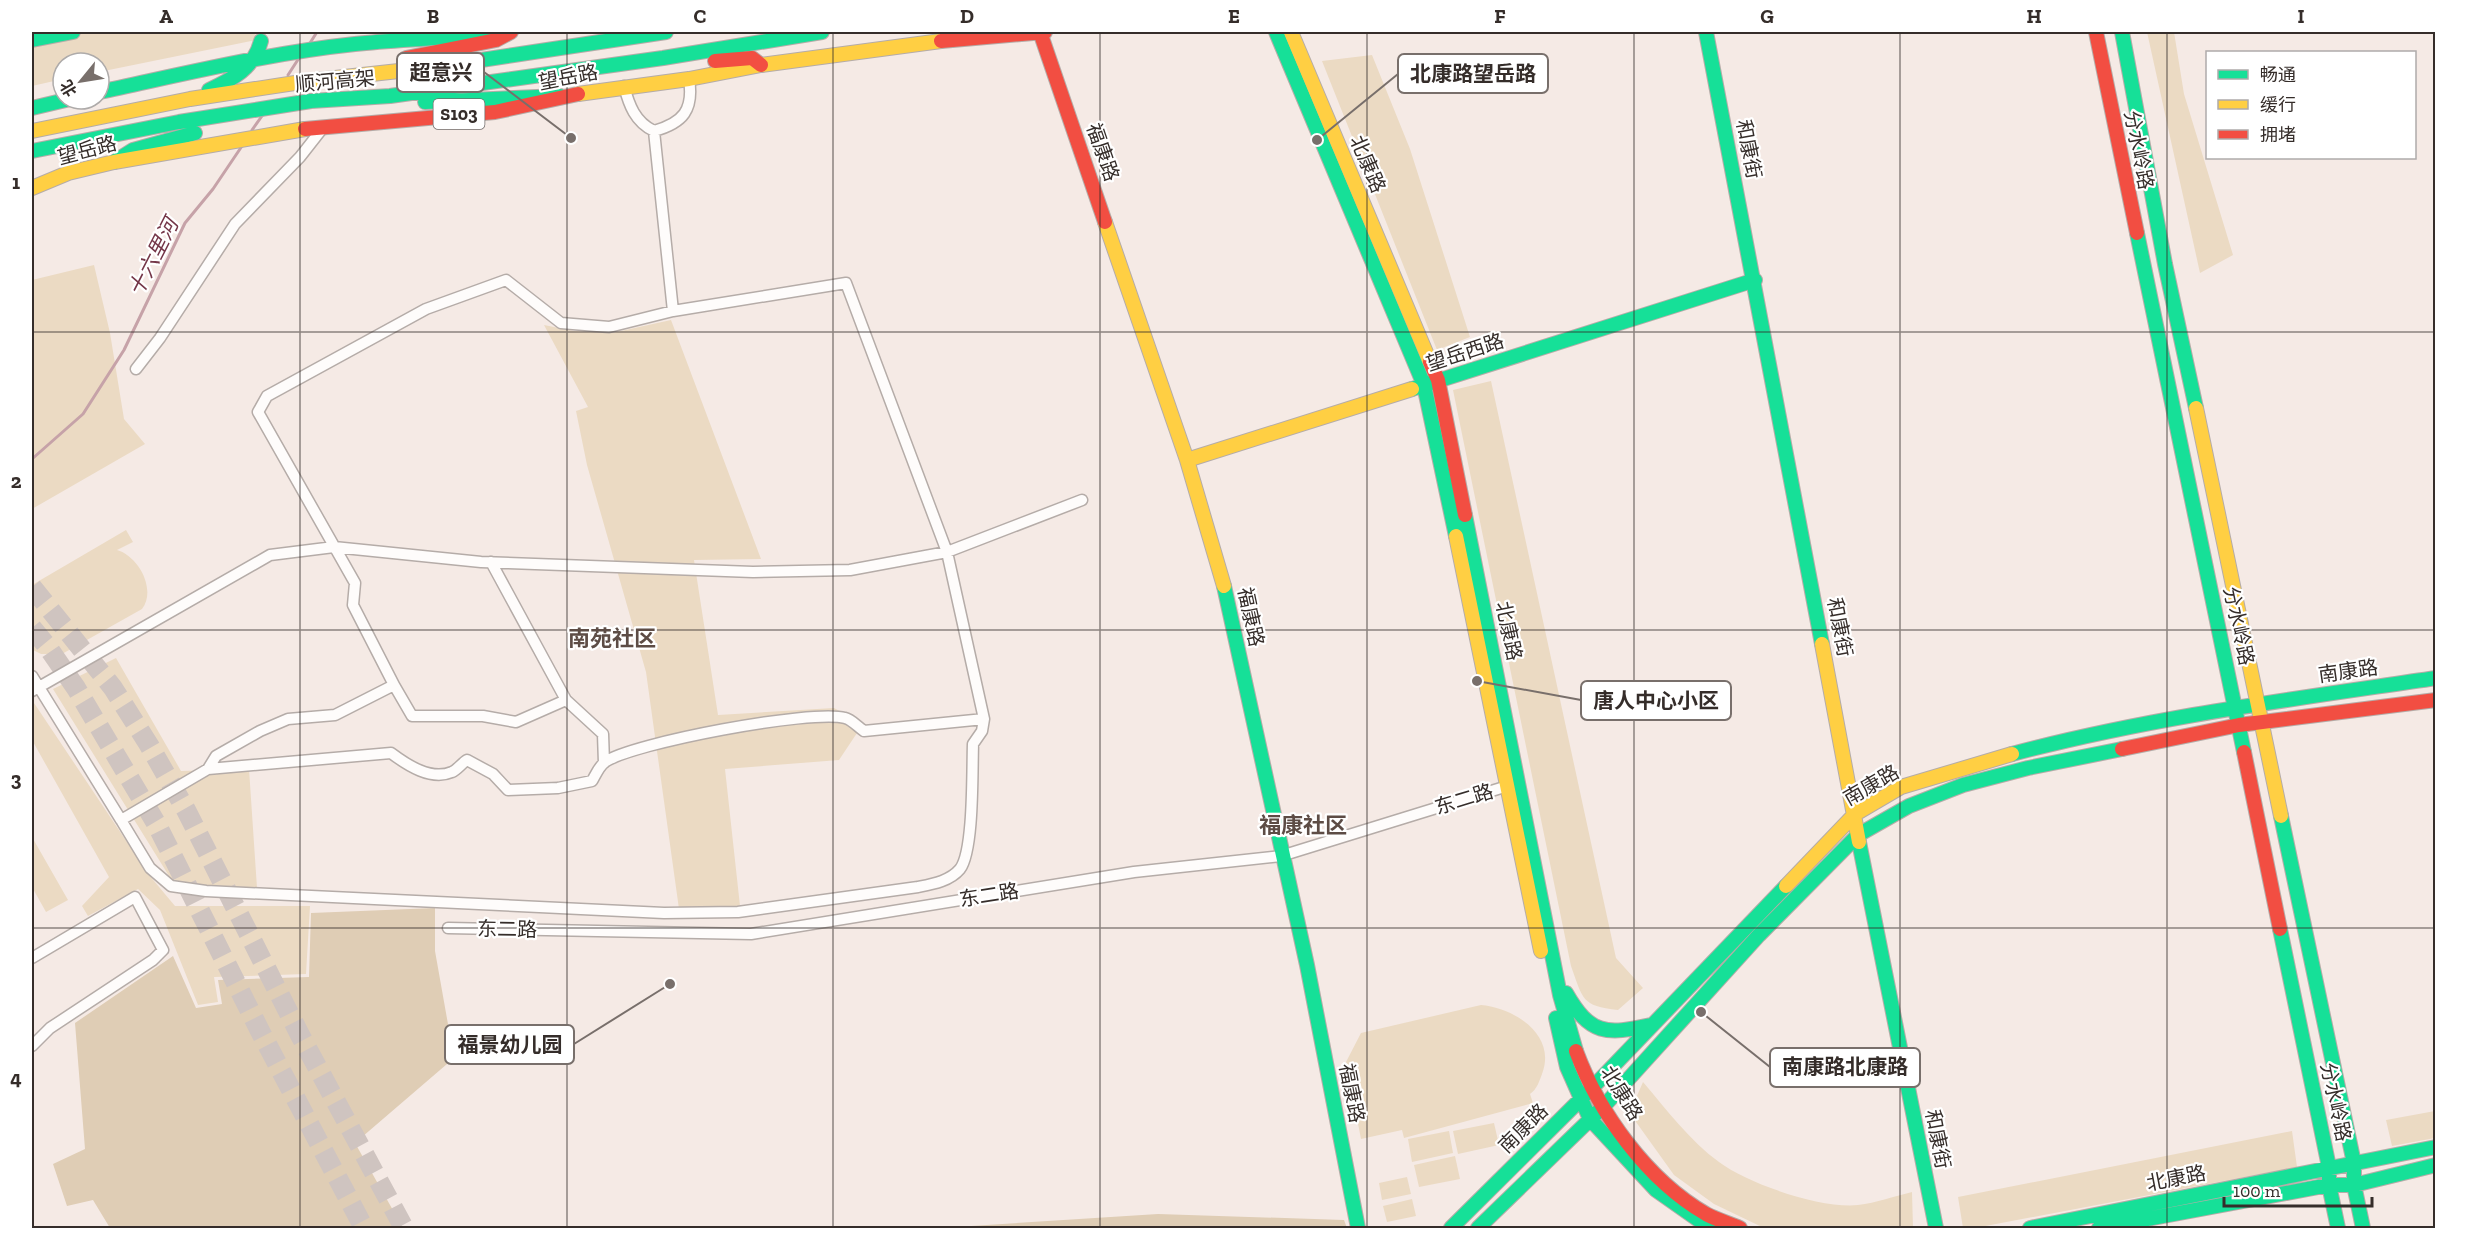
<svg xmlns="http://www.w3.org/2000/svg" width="2467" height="1260" viewBox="0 0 2467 1260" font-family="'Zilla Slab','Noto Sans SC',serif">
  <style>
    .green { fill: #ebdac3 }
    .forest { fill: #dfcdb5 }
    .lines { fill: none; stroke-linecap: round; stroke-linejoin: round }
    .stream { stroke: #c6a2a8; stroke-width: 3 }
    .highway-tunnel { stroke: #cfc4c0; stroke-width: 20; stroke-dasharray: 20 10; stroke-linecap: butt }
    .street-casing { stroke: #b5aca8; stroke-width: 13 }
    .fast-casing { stroke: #b5aca8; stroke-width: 16 }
    .slow-casing { stroke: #b5aca8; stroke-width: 16 }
    .jam-casing { stroke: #b5aca8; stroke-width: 16 }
    .street { stroke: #fefcfb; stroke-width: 10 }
    .fast { stroke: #16e098; stroke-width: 14 }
    .slow { stroke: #ffcf43; stroke-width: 14 }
    .jam { stroke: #f24e42; stroke-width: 14 }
    .grid { fill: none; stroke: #352d2a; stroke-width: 1.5; stroke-opacity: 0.55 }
    .labels { text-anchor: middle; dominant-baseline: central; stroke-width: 4.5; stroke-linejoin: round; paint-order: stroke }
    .shield { fill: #fff; stroke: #726c6a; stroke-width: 1.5 }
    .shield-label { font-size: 18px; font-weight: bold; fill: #352d2a }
    .street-label { font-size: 20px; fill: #352d2a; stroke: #fff }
    .water-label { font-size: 21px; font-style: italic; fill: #743648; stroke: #fff }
    .quarter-label { font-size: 22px; font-weight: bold; fill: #5d4c45; stroke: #fff }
    .leader { fill: none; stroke: #786f6b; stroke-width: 2 }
    .callout-dot { fill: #786f6b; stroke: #fff; stroke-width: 2 }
    .callout { fill: #fff; stroke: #786f6b; stroke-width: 2 }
    .callout-label { font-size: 21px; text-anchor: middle; font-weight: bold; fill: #352d2a }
    .neatline { fill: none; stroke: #352d2a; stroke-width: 2 }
    .grid-label { font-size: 20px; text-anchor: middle; font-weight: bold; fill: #352d2a }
  </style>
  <rect width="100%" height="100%" fill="#f5eae5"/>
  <path class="green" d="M32,32H255L256,40L99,72V63H63V79L32,86Z
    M2147,32H2174L2184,94L2233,255L2200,273Z
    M1372,55L1410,149L1470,337L1437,350L1322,61Z
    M94,265L110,333L124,419L145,444L32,509V280Z
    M671,320L761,559L694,560L718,715L834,708L863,724L839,760L725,769L740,906L679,909L646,672L587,465L576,411L588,407L544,325L574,331L612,333Z
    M1491,381L1616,958L1643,988L1618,1010C1581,1006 1583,999 1571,966L1453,390Z
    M126,530L133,542L117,550C138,556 157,589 142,609L62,654H41L33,650L32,585Z
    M116,658L181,771L249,769L257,888L174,884L53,689Z
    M32,700L149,875L175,906H310L306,974L214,977L218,1002L198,1005L160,910L138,889L88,916L82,906L109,877L32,740Z
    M32,837L68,900L46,912L32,887Z
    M1481,1005C1515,1008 1557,1035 1542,1074C1539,1082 1537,1089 1530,1094L1533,1103L1404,1138L1402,1130L1361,1139L1346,1062L1361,1033Z
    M1643,1082C1666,1109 1690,1141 1719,1162C1748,1184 1822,1209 1858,1205C1876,1203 1895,1196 1912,1192L1913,1228H1764L1714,1204L1674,1175L1636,1122L1633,1105Z
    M2435,1111V1138L2392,1146L2386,1120Z
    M1494,1123L1499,1145L1458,1154L1453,1131Z
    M1449,1131L1453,1153L1412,1162L1408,1139Z
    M2292,1131L2297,1167L1975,1228H1963L1958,1197Z
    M1455,1156L1460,1179L1419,1187L1414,1165Z
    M1407,1177L1411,1194L1382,1200L1379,1183Z
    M1412,1199L1416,1216L1387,1222L1383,1206Z"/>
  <path class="forest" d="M435,908V951L454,1058L355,1143L403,1228H110L93,1200L67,1206L53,1164L85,1149L75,1023L173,956L196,1008L222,1004L218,980L309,977L311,913Z
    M1158,1214L1344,1220L1347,1228H940Z"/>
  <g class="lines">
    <path class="stream" d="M310,43L317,32
      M288,75L299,58
      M252,130L262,116
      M32,459L83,414L124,350L185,223L213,189L242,146"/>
    <path class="highway-tunnel" d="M32,587L113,688L149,745L186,810L300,1035L404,1228
      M32,628L47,646L76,688L156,823L260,1031L364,1228"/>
    <g class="street-casing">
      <path id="street" d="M624,86C629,105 635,122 654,131C683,123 694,110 689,79
        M136,369L160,338L235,224L300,157L322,129
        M491,562L566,700
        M32,676L121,820L208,769L391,753C407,765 431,781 452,772C457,770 462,763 467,760L493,774L508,790L558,788L592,781C595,776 599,766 605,762C632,743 812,709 845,718C851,719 858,727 864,731L984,719L947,552L1082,500
        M394,685L353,605L355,583L258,412L267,396L426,309L506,280L561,323L609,327L673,311
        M32,691L270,555L334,547L481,562L753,572L850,570L947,552L846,283L673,311L654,131
        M208,769L216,756L260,731L288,719L335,715L394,685L412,716H483L516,722L566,700L603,734L604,763
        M121,820L150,868L171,886L206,891L664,913L738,912L918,887C933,884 950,881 960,869C974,851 972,770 973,744L982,731L984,719
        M448,928L751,934L1134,872L1281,856L1514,784
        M32,958L135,897L163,950L153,960L50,1028L32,1046"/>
    </g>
    <g class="fast-casing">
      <path id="fast" d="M1276,32L1424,385L1456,536
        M1706,32L1822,644
        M2122,32L2165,264L2196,408
        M32,40L73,32
        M435,67L666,32
        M209,90C233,79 254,68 261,41
        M99,92C184,74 269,53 355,44C401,39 446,39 492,32
        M425,102L560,96
        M32,108L70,99
        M32,151L179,122L311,101L390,96L663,58L822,32
        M114,162L133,150L195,133
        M2137,233L2244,752
        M1412,389L1755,280
        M1465,515L1560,995L1576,1051
        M1224,586L1307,965L1358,1228
        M2012,754C2151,717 2294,699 2436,678
        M2281,816L2354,1163V1185L2363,1228
        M1859,842L1936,1228
        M2280,929L2329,1167V1185L2338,1228
        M1566,993C1590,1035 1606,1035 1651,1025
        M1556,1018L1567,1067L1590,1119L1656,1190L1710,1228
        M1451,1228L1593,1087L1786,886
        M1478,1228L1604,1106L1759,935L1858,835L1909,806L1963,785L2028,768L2122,749
        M2030,1228L2436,1147
        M2099,1228L2329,1185H2354L2436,1165"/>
    </g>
    <g class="slow-casing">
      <path id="slow" d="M1291,32L1430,362
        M578,94L689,79L761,65L941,41
        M32,131L190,99L308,81L435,67
        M32,188L68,173L114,162L305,129
        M1105,222L1187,460L1224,586
        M2196,408L2281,816
        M1187,460L1412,389
        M1456,536L1541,951
        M1822,644L1859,842
        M1786,886L1855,814L1901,787L2012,754"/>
    </g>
    <g class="jam-casing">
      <path id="jam" d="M1040,32L1105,222
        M2096,32L2137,233
        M941,41L1045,32
        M406,58L496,40L511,32
        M715,61L752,58L761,65
        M305,129L495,112L578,94
        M1430,362L1438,380L1465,515
        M2122,749L2239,725L2436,700
        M2244,752L2280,929
        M1576,1051C1599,1113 1647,1180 1706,1214C1717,1220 1729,1223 1740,1228"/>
    </g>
    <use href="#street" class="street"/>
    <use href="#fast" class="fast"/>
    <use href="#slow" class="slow"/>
    <use href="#jam" class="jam"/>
  </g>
  <path class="grid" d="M300,32V1228M567,32V1228M833,32V1228M1100,32V1228M1367,32V1228M1634,32V1228M1900,32V1228M2167,32V1228M32,332H2436M32,630H2436M32,928H2436"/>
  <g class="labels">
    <rect class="shield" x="433.5" y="99" width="51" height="30" rx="4.5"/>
    <g class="shield-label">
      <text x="459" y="114">S103</text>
    </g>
    <g class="street-label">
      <text transform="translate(568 77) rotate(-11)">望岳路</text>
      <text transform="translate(335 81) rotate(-5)">顺河高架</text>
      <text transform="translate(1749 149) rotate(79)">和康街</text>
      <text transform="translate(87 150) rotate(-15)">望岳路</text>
      <text transform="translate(2139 150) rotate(79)">分水岭路</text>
      <text transform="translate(1103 152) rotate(71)">福康路</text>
      <text transform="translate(1368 164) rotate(67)">北康路</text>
      <text transform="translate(1465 352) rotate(-18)">望岳西路</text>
      <text transform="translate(1251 617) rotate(78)">福康路</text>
      <text transform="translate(2239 626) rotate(78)">分水岭路</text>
      <text transform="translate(1840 627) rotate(79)">和康街</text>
      <text transform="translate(1509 631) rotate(78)">北康路</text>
      <text transform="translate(2348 671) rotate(-8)">南康路</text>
      <text transform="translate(1871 785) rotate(-30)">南康路</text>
      <text transform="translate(1464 799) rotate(-17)">东二路</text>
      <text transform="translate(989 895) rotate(-9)">东二路</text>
      <text transform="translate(507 929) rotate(1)">东二路</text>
      <text transform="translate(1352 1093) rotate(79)">福康路</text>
      <text transform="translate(1622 1093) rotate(58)">北康路</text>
      <text transform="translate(2336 1102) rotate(78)">分水岭路</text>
      <text transform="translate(1523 1128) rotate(-45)">南康路</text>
      <text transform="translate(1938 1139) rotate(79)">和康街</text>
      <text transform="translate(2176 1178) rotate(-11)">北康路</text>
    </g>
    <g class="water-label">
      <text transform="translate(153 257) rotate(-63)">十六里河</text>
    </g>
    <g class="quarter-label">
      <text x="612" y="638">南苑社区</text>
      <text x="1303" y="825">福康社区</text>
    </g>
  </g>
  <path class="leader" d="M571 138L484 72M1317 140L1398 74M1477 681L1581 700M670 984L574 1044M1701 1012L1770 1067"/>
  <g class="callout-dot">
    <circle cx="571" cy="138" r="6"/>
    <circle cx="1317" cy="140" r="6"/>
    <circle cx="1477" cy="681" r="6"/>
    <circle cx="670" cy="984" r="6"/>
    <circle cx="1701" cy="1012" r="6"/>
  </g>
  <g class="callout">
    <rect x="397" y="53" width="87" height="39" rx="6"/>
    <rect x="1398" y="54" width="150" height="39" rx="6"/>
    <rect x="1581" y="681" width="150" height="39" rx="6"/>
    <rect x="445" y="1025" width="129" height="39" rx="6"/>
    <rect x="1770" y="1048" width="150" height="39" rx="6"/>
  </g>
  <g class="callout-label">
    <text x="441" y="80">超意兴</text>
    <text x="1473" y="81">北康路望岳路</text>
    <text x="1656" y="708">唐人中心小区</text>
    <text x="510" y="1052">福景幼儿园</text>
    <text x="1845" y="1074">南康路北康路</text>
  </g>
  <rect width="2467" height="1260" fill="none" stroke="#ffffff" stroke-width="66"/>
  <rect x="2206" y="51" width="210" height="108" fill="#ffffff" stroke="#aeabaa" stroke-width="1.5"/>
  <rect x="2218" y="70" width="30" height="9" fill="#16e098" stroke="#aeabaa" stroke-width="1.5"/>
  <text x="2260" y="81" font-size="18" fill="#352d2a">畅通</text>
  <rect x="2218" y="100" width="30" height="9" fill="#ffcf43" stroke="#aeabaa" stroke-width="1.5"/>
  <text x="2260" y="111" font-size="18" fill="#352d2a">缓行</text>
  <rect x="2218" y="130" width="30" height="9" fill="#f24e42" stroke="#aeabaa" stroke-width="1.5"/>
  <text x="2260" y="141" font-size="18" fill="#352d2a">拥堵</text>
  <g transform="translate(81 81) rotate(240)"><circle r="28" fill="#ffffff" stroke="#aeabaa" stroke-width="1.5"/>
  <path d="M0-4.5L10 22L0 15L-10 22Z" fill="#786f6b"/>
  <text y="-9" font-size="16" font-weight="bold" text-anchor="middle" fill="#352d2a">北</text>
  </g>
  <path d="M2224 1197v9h148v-9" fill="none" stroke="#352d2a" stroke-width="3"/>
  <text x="2233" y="1197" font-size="18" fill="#352d2a" stroke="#ffffff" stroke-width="4.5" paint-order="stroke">100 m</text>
  <rect x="33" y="33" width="2401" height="1194" class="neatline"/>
  <g class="grid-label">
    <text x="166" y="23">A</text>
    <text x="433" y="23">B</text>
    <text x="700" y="23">C</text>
    <text x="967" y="23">D</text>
    <text x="1234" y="23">E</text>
    <text x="1500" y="23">F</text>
    <text x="1767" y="23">G</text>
    <text x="2034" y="23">H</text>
    <text x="2301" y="23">I</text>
    <text x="16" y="189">1</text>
    <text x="16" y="488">2</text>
    <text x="16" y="786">3</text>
    <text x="16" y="1085">4</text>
  </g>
</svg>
